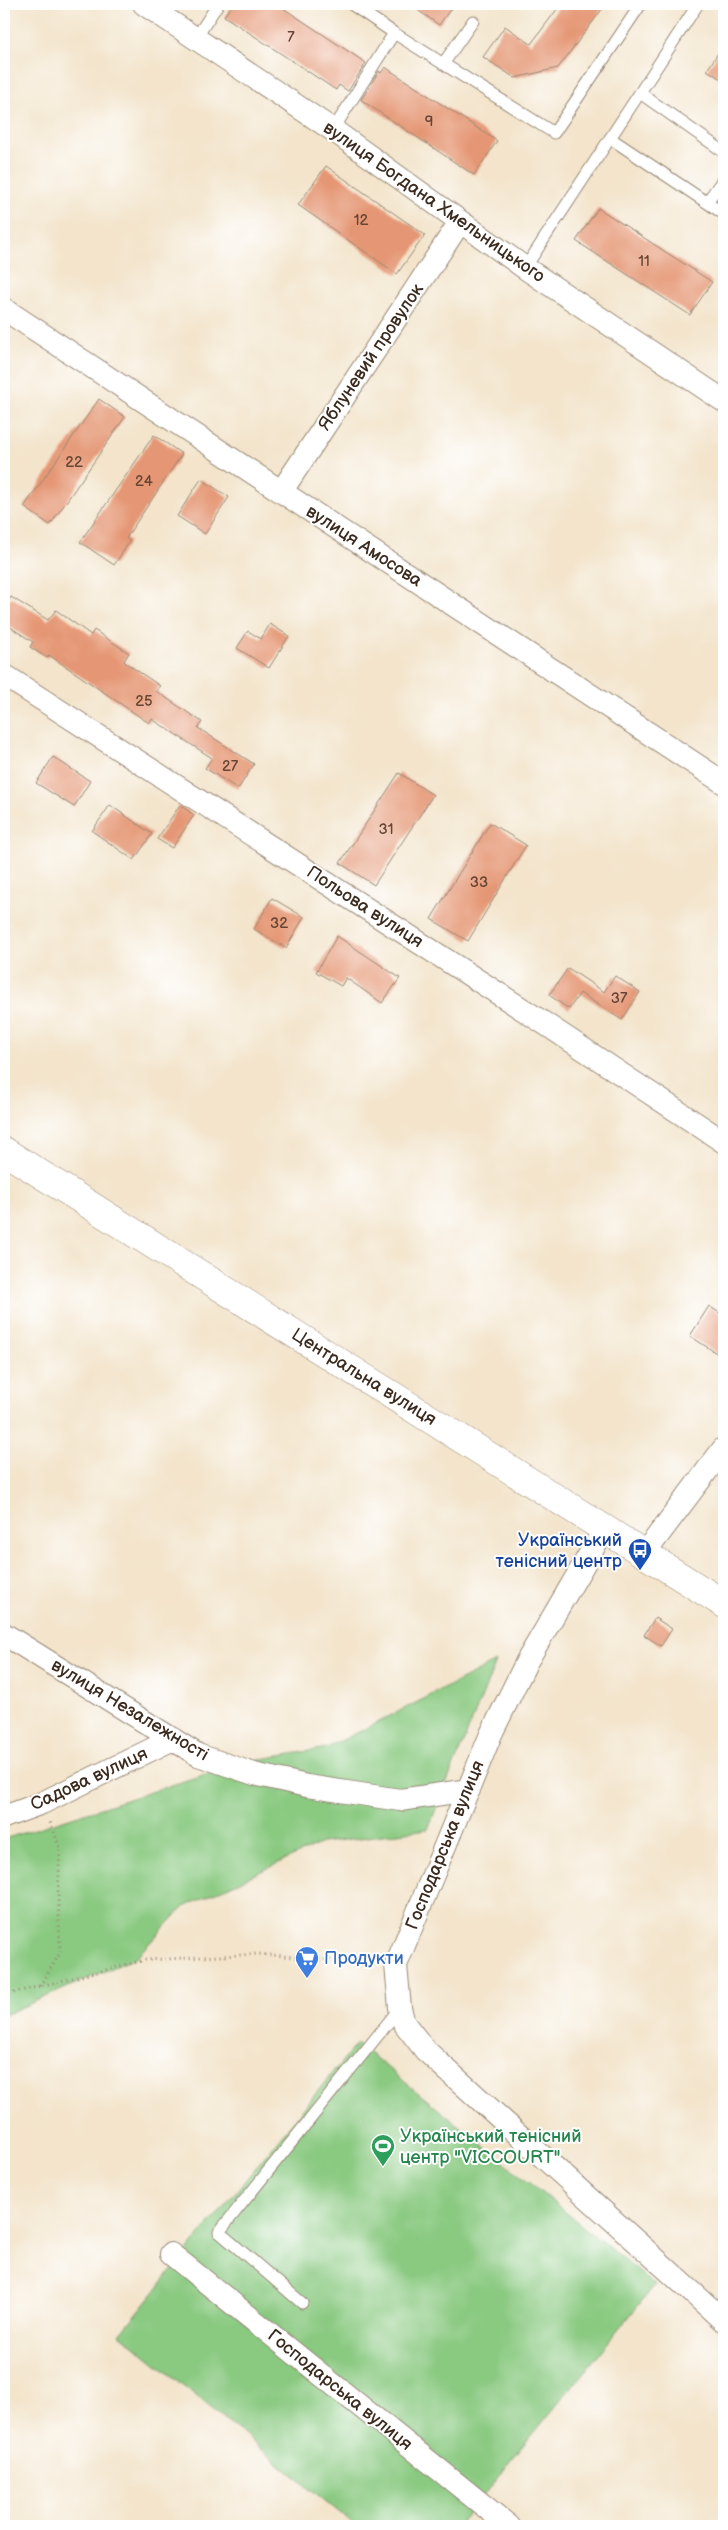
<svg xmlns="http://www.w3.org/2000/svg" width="728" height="2530" viewBox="0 0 728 2530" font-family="'Balsamiq Sans',sans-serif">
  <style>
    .green { fill: #89c980; stroke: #627a4f }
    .building { fill: #e59774 }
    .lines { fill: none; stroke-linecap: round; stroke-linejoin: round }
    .lane-casing { stroke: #978774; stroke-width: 13 }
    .street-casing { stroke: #978774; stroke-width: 24 }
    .secondary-casing { stroke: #978774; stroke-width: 29 }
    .path { stroke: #978774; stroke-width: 3; stroke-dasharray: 1 4; stroke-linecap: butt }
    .lane { stroke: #fff; stroke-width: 11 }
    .street { stroke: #fff; stroke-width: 22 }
    .secondary { stroke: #fff; stroke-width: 28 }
    .labels { text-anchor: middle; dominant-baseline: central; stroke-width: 4; stroke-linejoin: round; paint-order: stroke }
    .number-label { font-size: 15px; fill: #664534 }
    .street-label { font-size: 18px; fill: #3b2a1e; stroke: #fff }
    .transit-label { font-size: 18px; fill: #164399; stroke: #fff; text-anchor: end }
    .shop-label { font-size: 18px; fill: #366cbe; stroke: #fff; text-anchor: start }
    .leisure-label { font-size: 18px; fill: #27864d; stroke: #fff; text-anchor: start }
  </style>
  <rect width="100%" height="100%" fill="#fff"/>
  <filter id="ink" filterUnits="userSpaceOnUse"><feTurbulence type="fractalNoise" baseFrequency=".02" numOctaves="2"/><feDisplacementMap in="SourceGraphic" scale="10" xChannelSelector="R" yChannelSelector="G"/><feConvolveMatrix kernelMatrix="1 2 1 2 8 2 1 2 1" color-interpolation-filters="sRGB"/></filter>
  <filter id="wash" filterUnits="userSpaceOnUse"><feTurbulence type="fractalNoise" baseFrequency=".0096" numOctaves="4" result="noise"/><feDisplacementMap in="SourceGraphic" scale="20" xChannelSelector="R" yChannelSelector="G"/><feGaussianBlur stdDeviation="1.12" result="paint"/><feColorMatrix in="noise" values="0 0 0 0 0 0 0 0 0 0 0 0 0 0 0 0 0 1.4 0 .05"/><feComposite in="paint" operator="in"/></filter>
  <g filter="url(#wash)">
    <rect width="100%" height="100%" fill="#f3e4cb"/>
    <path class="green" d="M496,1662L428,1829L322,1843L184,1907L135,1958L4,2015V1839L243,1762L327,1748Z
      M357,2043L655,2285L458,2526H356L120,2334Z"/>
    <g id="blocks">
      <path class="building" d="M233,4H277L366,63L348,91L339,85L336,90L224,16Z
        M409,4H454L439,25Z
        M561,4H606L558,68L515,78L483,57L505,26L531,44Z
        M724,44V81L707,70Z
        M385,67L497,141L474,175L361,100L379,71L381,73Z
        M326,166L425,235L397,274L298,205Z
        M598,208L712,282L690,315L576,241Z
        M99,399L125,417L50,525L24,507Z
        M154,435L182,454L126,538L130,541L114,565L80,542Z
        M201,479L229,497L205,534L177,516Z
        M11,597L48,620L56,610L91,635L94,630L129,653L124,661L126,663L160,686L156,691L202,722L198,728L254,764L238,789L205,768L212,758L152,719L149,723L49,655L47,658L30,647L33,642L4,623V608Z
        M270,624L289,636L269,668L237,648L248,631L261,639Z
        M53,757L90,781L74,807L36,783Z
        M399,773L433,795L374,885L340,863Z
        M110,805L152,834L134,860L92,831Z
        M180,805L194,815L172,848L157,839Z
        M490,823L526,845L468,941L431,919Z
        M272,898L304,917L286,948L254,929Z
        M337,936L400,978L382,1003L346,978L341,986L316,972Z
        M568,968L604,992L615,976L640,992L622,1020L580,993L569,1009L549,995Z
        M709,1306L724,1316V1358L690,1336Z
        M655,1618L672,1629L661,1646L644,1635Z"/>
    </g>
  </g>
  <g filter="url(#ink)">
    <use href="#blocks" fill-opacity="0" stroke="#978774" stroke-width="1"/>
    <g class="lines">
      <g class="lane-casing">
        <path id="lane" d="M351,4L394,33L554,133L641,4
          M196,38L218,4
          M443,64L473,21
          M640,93L724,152
          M333,130L394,33
          M610,138L724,214
          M707,202L724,178
          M525,268L698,4
          M302,2303L219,2232L400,2008"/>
      </g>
      <g class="street-casing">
        <path id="street" d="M144,4L333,130L525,268L724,401
          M4,309L724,783
          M281,492L460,222
          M4,675L547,1025L724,1142
          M605,1528L527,1661L491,1734L396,1965L400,2008L404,2023L425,2050L724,2321
          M644,1554L724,1448
          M4,1634L198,1755L254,1774L307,1786L400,1800L469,1790
          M4,1817L42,1803L173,1739
          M171,2254L509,2526"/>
      </g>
      <g class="secondary-casing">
        <path id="secondary" d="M4,1151L724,1604"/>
      </g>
      <path class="path" d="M40,1986L60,1953L58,1893L60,1848L50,1822
        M4,1995L145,1960L259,1954L376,1964"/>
      <use href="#lane" class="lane"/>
      <use href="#street" class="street"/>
      <use href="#secondary" class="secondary"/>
    </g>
  </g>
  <defs>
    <g id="bus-pin" transform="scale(1.25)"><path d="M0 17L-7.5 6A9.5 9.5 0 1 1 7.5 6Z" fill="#1a4fb4" stroke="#fff"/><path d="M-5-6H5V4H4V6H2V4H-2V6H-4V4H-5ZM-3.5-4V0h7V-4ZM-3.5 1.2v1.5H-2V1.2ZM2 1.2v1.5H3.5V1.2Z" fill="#fff"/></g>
    <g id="supermarket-pin" transform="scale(1.25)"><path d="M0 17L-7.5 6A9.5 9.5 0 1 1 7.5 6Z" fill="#3f7fe0" stroke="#fff"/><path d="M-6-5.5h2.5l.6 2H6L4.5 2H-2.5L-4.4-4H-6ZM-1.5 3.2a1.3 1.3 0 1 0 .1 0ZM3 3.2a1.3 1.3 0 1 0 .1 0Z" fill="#fff"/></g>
    <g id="stadium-pin" transform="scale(1.25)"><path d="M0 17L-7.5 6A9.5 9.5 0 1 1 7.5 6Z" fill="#2e9e5b" stroke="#fff"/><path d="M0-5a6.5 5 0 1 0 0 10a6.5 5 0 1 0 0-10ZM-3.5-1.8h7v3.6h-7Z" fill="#fff"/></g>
  </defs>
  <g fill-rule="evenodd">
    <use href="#bus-pin" x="640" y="1550"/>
    <use href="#supermarket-pin" x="307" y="1958"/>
    <use href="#stadium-pin" x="383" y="2146"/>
  </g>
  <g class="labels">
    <g class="number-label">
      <text x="291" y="37">7</text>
      <text x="429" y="121">9</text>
      <text x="361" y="220">12</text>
      <text x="644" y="261">11</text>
      <text x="74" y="462">22</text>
      <text x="144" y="481">24</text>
      <text x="144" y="701">25</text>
      <text x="230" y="766">27</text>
      <text x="386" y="829">31</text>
      <text x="479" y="882">33</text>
      <text x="279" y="923">32</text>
      <text x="619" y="998">37</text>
    </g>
    <g class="street-label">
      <text transform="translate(434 202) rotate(35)">вулиця Богдана Хмельницького</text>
      <text transform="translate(371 357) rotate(-56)">Яблуневий провулок</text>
      <text transform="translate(364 546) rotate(33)">вулиця Амосова</text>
      <text transform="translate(365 907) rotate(33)">Польова вулиця</text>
      <text transform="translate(364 1377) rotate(32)">Центральна вулиця</text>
      <text transform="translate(130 1710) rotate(31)">вулиця Незалежності</text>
      <text transform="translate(89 1779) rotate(-25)">Садова вулиця</text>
      <text transform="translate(445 1845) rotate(-68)">Господарська вулиця</text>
      <text transform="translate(340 2390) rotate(39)">Господарська вулиця</text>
    </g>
    <g class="transit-label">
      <text x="622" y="1540">Український<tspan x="622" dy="21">тенісний центр</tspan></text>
    </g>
    <g class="shop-label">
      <text x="324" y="1958">Продукти</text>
    </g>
    <g class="leisure-label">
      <text x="400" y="2136">Український тенісний<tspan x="400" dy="21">центр "VICCOURT"</tspan></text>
    </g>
  </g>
  <rect width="728" height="2530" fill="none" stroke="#fff" stroke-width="20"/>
</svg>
